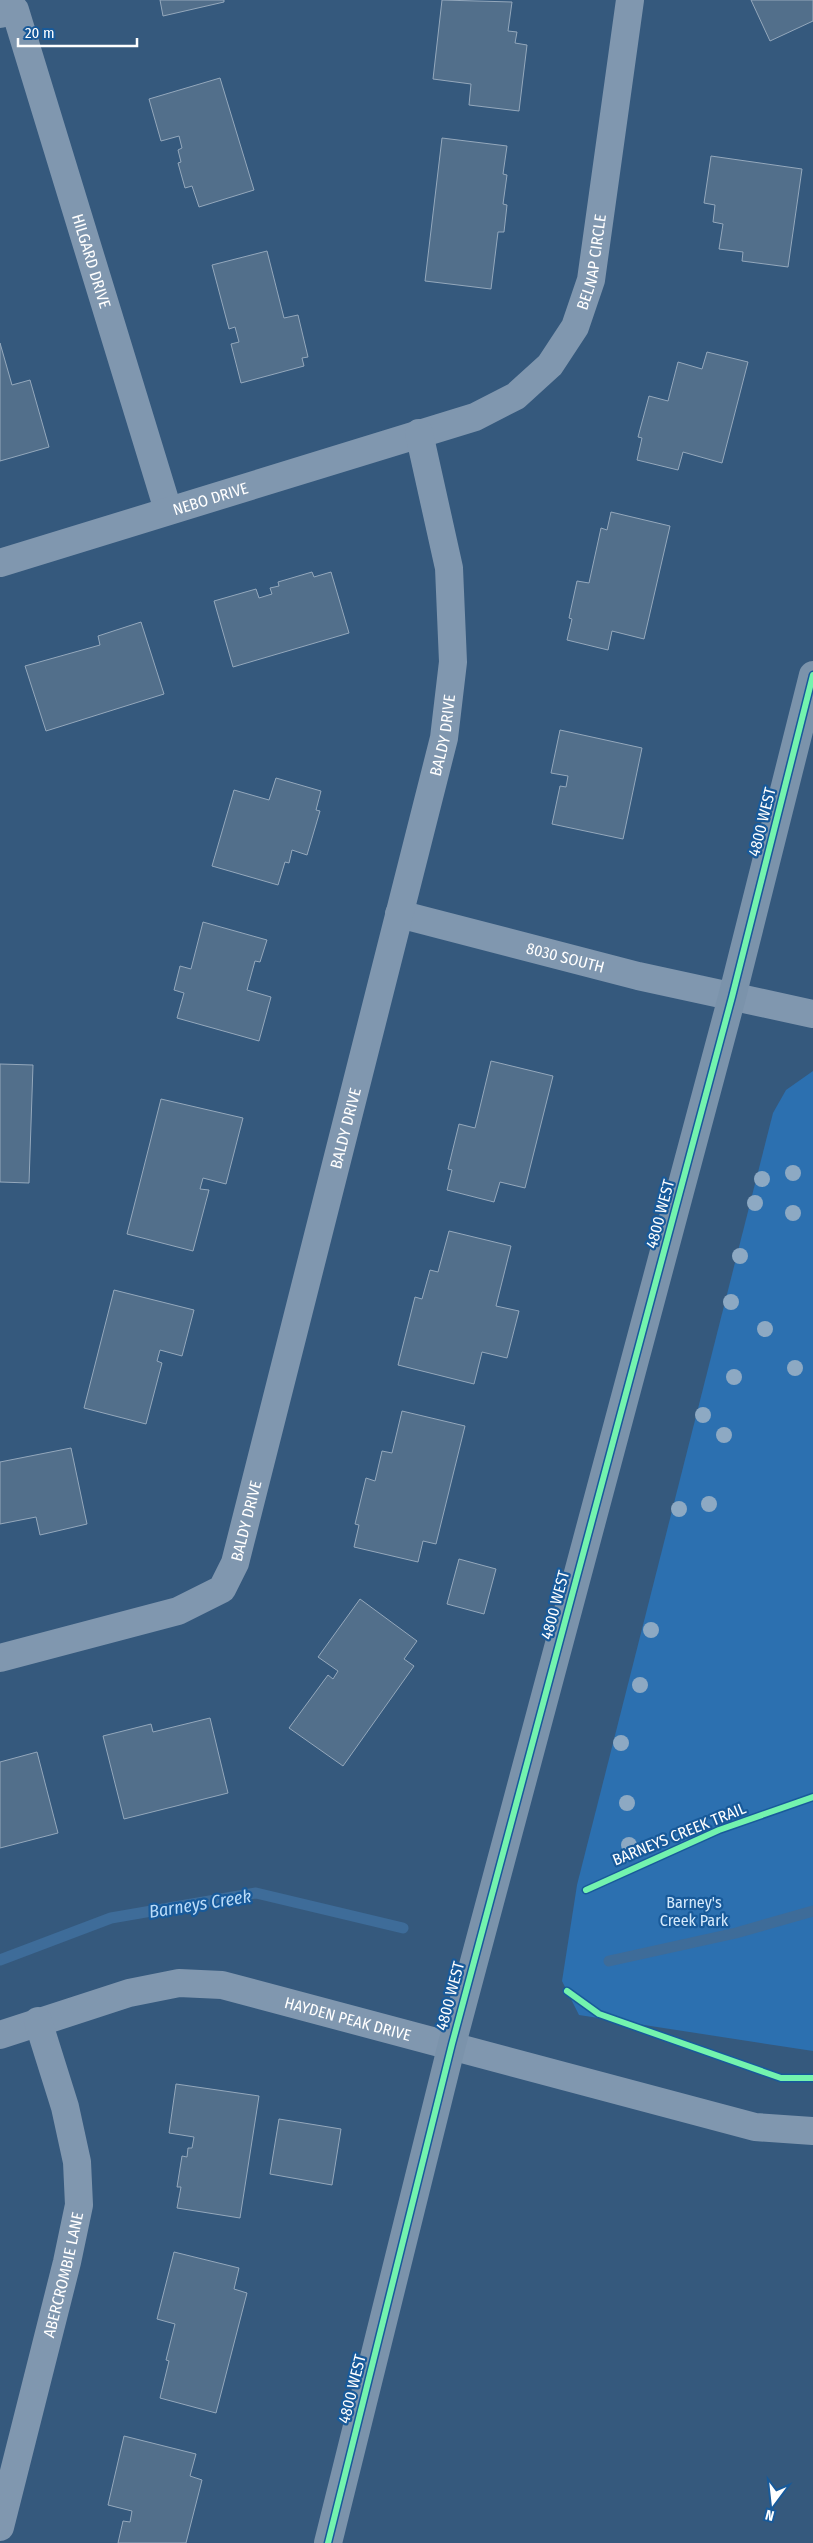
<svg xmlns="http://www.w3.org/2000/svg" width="813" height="2543" viewBox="0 0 813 2543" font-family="'Fira Sans Condensed',sans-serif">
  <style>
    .green { fill: #2c70b0 }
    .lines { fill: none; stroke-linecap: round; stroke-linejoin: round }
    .stream { stroke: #3e6c99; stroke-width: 11 }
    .building { fill: #526f8b; stroke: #94a8bc }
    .street { stroke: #8097af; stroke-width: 28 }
    .secondary { stroke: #7b93ab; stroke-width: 28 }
    .cycleway-casing { stroke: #185a9a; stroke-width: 9 }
    .cycleway { stroke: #73f3ae; stroke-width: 6 }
    .tree { fill: #8da9c3 }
    .labels { text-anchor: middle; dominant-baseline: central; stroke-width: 4.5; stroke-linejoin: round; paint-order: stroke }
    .street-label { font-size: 16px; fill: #fff; stroke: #185a9a }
    .park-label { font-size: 16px; fill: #d5eafc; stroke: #185a9a }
    .water-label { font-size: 18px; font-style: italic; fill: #badbf8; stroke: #185a9a }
  </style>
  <rect width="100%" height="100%" fill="#35597d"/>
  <path class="green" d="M813,1071V2051L579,2015L562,1981L577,1885L773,1113L786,1090Z"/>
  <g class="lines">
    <path class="stream" d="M0,1960L111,1918L256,1893L403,1928
      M609,1961L736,1933L813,1911"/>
  </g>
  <path class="building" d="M160,0H224V2L163,16Z
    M442,0L512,2L508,31L517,32L515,43L527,45L519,111L469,105L471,84L433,79Z
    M751,0H813V21L770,41Z
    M220,78L254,190L199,207L192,186L185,188L178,163L181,162L178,150L182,148L179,136L161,141L149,99Z
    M442,138L507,146L503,174L507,175L503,204L507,205L504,232H498L491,289L425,281Z
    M711,156L802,169L788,267L742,261L743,252L719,249L723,224L713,222L715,205L704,203Z
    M267,251L284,318L298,315L308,357L302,358L304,366L241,383L231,344L239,342L235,327L229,329L212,265Z
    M0,343L12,385L30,380L49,447L0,461Z
    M707,352L748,362L722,463L683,452L678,470L637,460L642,438L638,437L649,396L668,401L678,362L702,369Z
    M611,512L670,526L644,639L612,631L608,650L567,640L572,619L569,618L577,581L589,583L601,528L607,530Z
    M312,572L314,577L331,572L349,633L233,667L214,601L256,589L259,598L272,594L270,588L279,586L278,582Z
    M141,622L164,694L46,731L25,666L100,645L98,636Z
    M560,730L642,748L623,839L552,824L560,786L566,787L568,776L551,773Z
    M276,778L321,791L316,810L320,811L307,855L292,850L289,863L285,862L278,885L212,866L234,790L269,800Z
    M203,922L267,940L260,962L255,961L247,990L271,997L259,1041L177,1018L184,993L174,990L180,966L191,969Z
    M491,1061L553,1076L525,1188L500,1182L494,1202L447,1190L452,1170L448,1169L459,1124L475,1128Z
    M0,1064L33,1065L29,1183L0,1182Z
    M161,1099L243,1118L226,1184L203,1178L200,1189L209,1190L193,1251L127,1234Z
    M449,1231L511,1246L496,1306L519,1311L507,1358L482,1352L474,1384L398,1365L415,1297L422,1299L430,1270L438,1272Z
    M114,1290L194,1310L182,1356L160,1350L157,1361L162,1363L146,1424L84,1408Z
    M402,1411L465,1426L436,1544L423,1541L418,1562L354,1547L359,1525L355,1524L366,1478L375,1481L382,1451L392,1453Z
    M71,1448L87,1524L40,1535L36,1517L0,1524V1462Z
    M459,1559L496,1569L484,1614L447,1604Z
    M360,1599L417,1641L404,1659L414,1666L343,1766L289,1728L328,1675L333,1679L338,1671L318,1657Z
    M210,1718L228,1793L124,1819L103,1736L151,1724L153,1732Z
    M37,1752L58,1833L0,1848V1762Z
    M176,2084L259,2096L240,2218L177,2208L181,2187H177L182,2156L187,2157L188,2148H192L194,2137L169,2133Z
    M279,2119L341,2129L332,2185L270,2174Z
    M174,2252L239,2268L234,2289L247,2293L216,2413L160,2398L169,2361L166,2360L175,2324L157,2319Z
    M124,2436L196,2454L190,2476L202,2480L186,2543H118L123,2521L130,2522L132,2511L108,2505Z"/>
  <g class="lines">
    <g class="street">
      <path id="s1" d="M0,14L15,10L168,510"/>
      <path id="s2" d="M0,563L475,417L516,396L550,365L575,327L591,280L630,0"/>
      <path id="s3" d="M399,914L638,976L813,1014"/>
      <path id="s4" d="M0,1658L178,1611L222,1589L235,1563L444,738L453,662L449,568L419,433"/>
      <path id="s5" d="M0,2035L129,1993L179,1983L222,1985L755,2127L813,2131"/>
      <path id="s6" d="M0,2527L67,2262L79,2205L77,2162L65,2107L38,2021"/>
    </g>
    <path class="secondary" d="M328,2543L452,2044L732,997L813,675"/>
    <g class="cycleway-casing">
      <path id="cycleway" d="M586,1890L719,1830L813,1797
        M567,1991L599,2014L781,2078H813
        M328,2543L452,2044L732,997L813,675"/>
    </g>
    <use href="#cycleway" class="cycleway"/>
  </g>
  <g class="tree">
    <circle cx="793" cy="1173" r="8"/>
    <circle cx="762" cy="1179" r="8"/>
    <circle cx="755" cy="1203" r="8"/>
    <circle cx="793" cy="1213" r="8"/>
    <circle cx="740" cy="1256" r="8"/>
    <circle cx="731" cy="1302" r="8"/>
    <circle cx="765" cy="1329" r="8"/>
    <circle cx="795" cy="1368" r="8"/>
    <circle cx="734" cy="1377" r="8"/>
    <circle cx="703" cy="1415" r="8"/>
    <circle cx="724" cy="1435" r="8"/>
    <circle cx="709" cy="1504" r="8"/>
    <circle cx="679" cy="1509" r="8"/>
    <circle cx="651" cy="1630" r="8"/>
    <circle cx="640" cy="1685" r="8"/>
    <circle cx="621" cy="1743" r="8"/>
    <circle cx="627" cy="1803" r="8"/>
    <circle cx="629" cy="1845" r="8"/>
  </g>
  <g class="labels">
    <g class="street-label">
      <text stroke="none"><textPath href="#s1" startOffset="278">HILGARD DRIVE</textPath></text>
      <text stroke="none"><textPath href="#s2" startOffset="702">BELNAP CIRCLE</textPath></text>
      <text stroke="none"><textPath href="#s2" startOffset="220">NEBO DRIVE</textPath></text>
      <text stroke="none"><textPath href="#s4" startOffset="1116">BALDY DRIVE</textPath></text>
      <text transform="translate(762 822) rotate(-76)">4800 WEST</text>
      <text stroke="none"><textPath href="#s3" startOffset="172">8030 SOUTH</textPath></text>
      <text stroke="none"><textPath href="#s4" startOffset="711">BALDY DRIVE</textPath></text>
      <text transform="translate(660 1214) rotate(-75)">4800 WEST</text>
      <text stroke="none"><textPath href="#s4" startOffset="306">BALDY DRIVE</textPath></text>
      <text transform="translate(555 1605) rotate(-75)">4800 WEST</text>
      <text transform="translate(679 1834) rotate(-22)">BARNEYS CREEK TRAIL</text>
      <text transform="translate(450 1996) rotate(-75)">4800 WEST</text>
      <text stroke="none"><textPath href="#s5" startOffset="360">HAYDEN PEAK DRIVE</textPath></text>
      <text stroke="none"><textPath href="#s6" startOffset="260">ABERCROMBIE LANE</textPath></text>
      <text transform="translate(352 2389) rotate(-76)">4800 WEST</text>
    </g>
    <g class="park-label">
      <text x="694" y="1902">Barney's<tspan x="694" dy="18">Creek Park</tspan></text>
    </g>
    <g class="water-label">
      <text transform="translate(200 1904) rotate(-9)">Barneys Creek</text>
    </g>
  </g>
  <g transform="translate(773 2503) rotate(195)" stroke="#185a9a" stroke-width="4" paint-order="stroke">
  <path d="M0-4L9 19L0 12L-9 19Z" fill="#ffffff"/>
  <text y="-8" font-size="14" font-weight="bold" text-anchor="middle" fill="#ffffff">N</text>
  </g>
  <path d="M18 38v8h119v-8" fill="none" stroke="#ffffff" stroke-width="2.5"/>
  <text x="25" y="38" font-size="15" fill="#ffffff" stroke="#185a9a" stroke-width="4" paint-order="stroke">20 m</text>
</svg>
